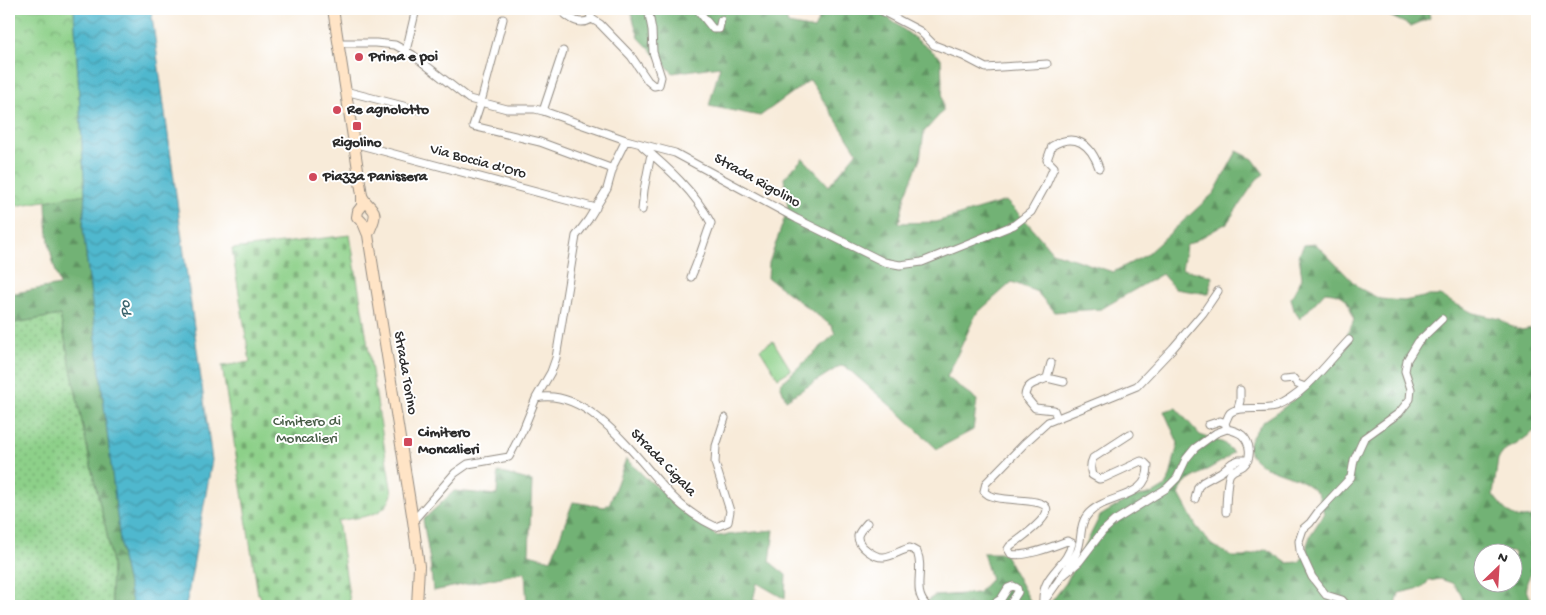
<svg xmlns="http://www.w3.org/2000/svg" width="1546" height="615" viewBox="0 0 1546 615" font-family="'Gochi Hand',sans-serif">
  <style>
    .grass { fill: url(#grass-dots); stroke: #5c7e5a }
    .forest { fill: url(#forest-firs); stroke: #4e6e50; fill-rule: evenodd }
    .cemetery { fill: url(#cemetery-stones); stroke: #5c7e5a }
    .park { fill: url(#park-crowns); stroke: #5c7e5a }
    .pitch { fill: #8dd089; stroke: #5c7e5a }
    .water { fill: url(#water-waves); stroke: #3e727c }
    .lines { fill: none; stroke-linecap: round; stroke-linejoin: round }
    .minor-casing { stroke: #928b82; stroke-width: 9 }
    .secondary-casing { stroke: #928b82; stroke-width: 12 }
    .minor { stroke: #fff; stroke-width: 7 }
    .secondary { stroke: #ffe4c6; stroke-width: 10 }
    .poi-dot { fill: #d1495b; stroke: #fff; stroke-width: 2 }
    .labels { text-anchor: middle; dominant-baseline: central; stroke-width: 4; stroke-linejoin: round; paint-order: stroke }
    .poi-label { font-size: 15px; font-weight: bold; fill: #2b2b2b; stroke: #fff; text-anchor: start }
    .street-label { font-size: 15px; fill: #2b2b2b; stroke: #fff }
    .park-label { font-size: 15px; fill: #485d47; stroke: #fff }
    .water-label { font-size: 16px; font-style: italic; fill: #3a636c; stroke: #fff }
  </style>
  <defs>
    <pattern id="grass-dots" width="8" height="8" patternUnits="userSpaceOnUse" patternTransform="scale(1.25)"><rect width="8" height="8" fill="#8dd089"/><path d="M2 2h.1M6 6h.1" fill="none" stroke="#73a970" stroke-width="1.8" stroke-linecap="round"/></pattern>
    <pattern id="forest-firs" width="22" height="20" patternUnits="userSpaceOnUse" patternTransform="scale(1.25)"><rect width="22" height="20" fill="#72b275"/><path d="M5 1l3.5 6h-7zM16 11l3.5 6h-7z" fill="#5e9160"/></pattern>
    <pattern id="cemetery-stones" width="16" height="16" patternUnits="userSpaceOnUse" patternTransform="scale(1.25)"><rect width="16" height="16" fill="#8dd089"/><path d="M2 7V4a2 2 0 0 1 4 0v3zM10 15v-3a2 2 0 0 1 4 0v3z" fill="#73a970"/></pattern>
    <pattern id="park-crowns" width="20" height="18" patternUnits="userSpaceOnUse" patternTransform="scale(1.25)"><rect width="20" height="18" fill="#8dd089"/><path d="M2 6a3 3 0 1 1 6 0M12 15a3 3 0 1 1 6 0" fill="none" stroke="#73a970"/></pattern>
    <pattern id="water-waves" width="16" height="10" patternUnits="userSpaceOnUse" patternTransform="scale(1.25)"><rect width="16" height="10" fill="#50b8ce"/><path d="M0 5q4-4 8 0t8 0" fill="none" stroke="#4396a7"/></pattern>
  </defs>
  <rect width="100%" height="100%" fill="#fff"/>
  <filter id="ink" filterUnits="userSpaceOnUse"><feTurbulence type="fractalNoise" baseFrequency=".02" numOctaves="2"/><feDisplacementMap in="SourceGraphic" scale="10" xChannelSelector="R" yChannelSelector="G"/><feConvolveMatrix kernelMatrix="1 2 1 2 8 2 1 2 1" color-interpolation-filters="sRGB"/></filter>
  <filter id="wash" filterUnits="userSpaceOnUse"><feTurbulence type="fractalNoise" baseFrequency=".0096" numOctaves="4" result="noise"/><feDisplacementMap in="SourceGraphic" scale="20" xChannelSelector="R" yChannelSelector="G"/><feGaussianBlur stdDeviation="1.12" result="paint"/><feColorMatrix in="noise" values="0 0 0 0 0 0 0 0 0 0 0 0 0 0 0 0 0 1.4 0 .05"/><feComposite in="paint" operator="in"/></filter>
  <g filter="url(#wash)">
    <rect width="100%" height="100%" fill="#f8ebd9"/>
    <path class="grass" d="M60,315L92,471L106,529L112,564L111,594L114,606H9V324Z"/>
    <path class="forest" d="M74,9L85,194L83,228L122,558L133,606H114L111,594L112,564L106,529L92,471L60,315L9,324V294L60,285C49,253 47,234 46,201L62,198Z
      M630,9H783L788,24L814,29L824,9H871L887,17L941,58L943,111L924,132L920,159L905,196L899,223L936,222L1006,201L1027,222L1052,252L1113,272L1146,255L1214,193L1237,151L1253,159L1264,174L1257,179L1227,223L1186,246L1182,269L1212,276L1209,294L1175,289L1162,274L1101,309L1054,312L1037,292L1012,282L976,314L947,377L977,400L973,430L937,449L899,413L846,367L840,366L786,400L780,384L835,334L832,326L768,278L769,263L788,208L784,178L803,158L829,186L857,152L810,80L760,116L709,106L720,66L673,73L639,38Z
      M1375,9H1428L1430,18L1411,26Z
      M1316,244L1359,288L1380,299L1404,301L1428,296H1440L1473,313L1500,319L1510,326L1522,330L1537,327V429L1517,444L1506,449L1498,459L1493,495C1506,511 1513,524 1537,515V567C1524,581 1522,590 1535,606H1463L1464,603L1460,592L1452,583L1440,579L1429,581L1421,588L1399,593L1396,606H1048L1066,583L1100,516L1130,498L1154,493L1164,487L1170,477L1178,443L1164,411L1176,408L1200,435L1224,443L1233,452L1224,460L1184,483L1179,494L1196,526L1211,544L1233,557H1245L1267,549L1287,563L1299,562L1307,553V545L1311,534L1324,514C1322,508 1321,497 1317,493C1313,488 1303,482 1298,479C1280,471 1233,463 1254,434C1258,428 1261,423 1267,419C1301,398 1339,359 1354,320C1347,300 1348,294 1325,292L1300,319L1294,310L1291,298L1302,278L1299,255L1304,245ZM1484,552H1514V582H1484Z
      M626,459L646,478L717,536L774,530L770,562L786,575L785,599L757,583L753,600L771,606H527L525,572L433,591L430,561L423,520L454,491L497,495L498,472L532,481L529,554L551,560L573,502L605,507L610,502Z
      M983,553H1004L1033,606H921L934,596L978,593L991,579Z"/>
    <path class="cemetery" d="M350,235L392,494C385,519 359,516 338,521L350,602L323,606H262L260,594H258L222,366L250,362L232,249Z"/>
    <path class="park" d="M9,9H74L85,194L9,207Z"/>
    <path class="pitch" d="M773,341L791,370L778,378L760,349Z"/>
    <path class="water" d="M74,9H151L212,460L186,606H133L122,558L83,228L85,194Z"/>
  </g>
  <g filter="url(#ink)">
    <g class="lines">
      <g class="minor-casing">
        <path id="minor" d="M559,9C570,18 578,27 592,19
          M588,9L592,19L600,24L631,56L648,81L654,86L659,85L661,77L653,52L652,30L648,9
          M697,9L713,29H719L721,20
          M878,9L920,31L934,45L963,56L986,68L1047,64
          M503,19L481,102L473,126L540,142L613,169
          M339,43H376L395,45L413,55L469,99L507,109H535L543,111L626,140L675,153L797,219L884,262L900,265L922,262L1014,225L1031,212L1047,183L1054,167L1047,160L1052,146C1075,132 1091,144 1099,168
          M406,51L416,9
          M345,91L419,110
          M543,111L563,51
          M353,143L596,208
          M642,146C668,168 695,192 711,223C704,241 699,260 691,277
          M642,210L644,190L651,154
          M1051,363L1047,378C1037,383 1026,383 1025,396L1035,408L1054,410L1057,418
          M1047,378L1064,382
          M1284,380L1294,379L1297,384L1305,387
          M536,398L551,372L556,358L576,236L588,220L607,189L614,164L626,140
          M1238,408L1240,401V390
          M1208,425L1220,421L1225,423
          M1195,499L1198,487L1203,482L1221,472L1232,463L1239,460H1248
          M1226,512C1226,506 1227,478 1230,474C1233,469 1239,469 1243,466C1253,458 1250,442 1242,435C1238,432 1232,430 1227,429
          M413,521L455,473L468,464L509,457L523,430L536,398C592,386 640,465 675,499C687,511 701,520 716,527L728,522L730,511L715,463L716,446L725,418
          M867,523C864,527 859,531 858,536C857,546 875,558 884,557C893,556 901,550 910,548L917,552C925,570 911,591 927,606
          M1060,578L1079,562L1102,532L1114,521L1167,488L1177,478L1186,459L1195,448L1216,433L1227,429L1225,423C1227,420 1228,415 1230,413C1238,405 1263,411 1275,407C1304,396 1328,362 1349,340
          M1043,603C1041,573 1067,568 1072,543L1067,541C1054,546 1024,558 1011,554L1008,549L1010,546C1101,482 996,511 984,491L986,483L1026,442L1048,422L1137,386L1173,348L1203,313L1218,291
          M1042,604C1054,587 1067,570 1077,552C1083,540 1078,524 1089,513C1109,493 1148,500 1148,466L1145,463L1141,461L1104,478L1099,479L1092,475C1090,469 1090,464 1093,458L1130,434
          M990,606L1001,599L1008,588L1013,586L1017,588L1018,592L1009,606
          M1347,606L1342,600L1326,595L1312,577L1300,551L1299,541L1303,529L1310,523L1318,512L1351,477L1354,460L1364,438L1399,413L1410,399L1411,389L1405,371L1407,360L1418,342L1442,319"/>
      </g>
      <g class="secondary-casing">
        <path id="secondary" d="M333,9L362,195V206L358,211L357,217L363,223L368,235L413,521L419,566L417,606
          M362,196C366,204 369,204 373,210C378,216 370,228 368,235"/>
      </g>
      <use href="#minor" class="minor"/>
      <use href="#secondary" class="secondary"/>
    </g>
  </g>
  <g class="poi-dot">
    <circle cx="359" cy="57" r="5"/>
    <circle cx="337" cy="110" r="5"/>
    <rect x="352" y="121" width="10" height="10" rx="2.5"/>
    <circle cx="313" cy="177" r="5"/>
    <rect x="403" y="437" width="10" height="10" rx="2.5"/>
  </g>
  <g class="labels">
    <g class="poi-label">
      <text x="369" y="57">Prima e poi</text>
      <text x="347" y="110">Re agnolotto</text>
      <text x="357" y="143" text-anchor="middle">Rigolino</text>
      <text x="323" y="177">Piazza Panissera</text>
      <text x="418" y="433">Cimitero<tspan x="418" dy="17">Moncalieri</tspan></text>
    </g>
    <g class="street-label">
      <text transform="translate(478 162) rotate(15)">Via Boccia d'Oro</text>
      <text transform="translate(757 181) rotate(29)">Strada Rigolino</text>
      <text transform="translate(405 373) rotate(80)">Strada Torino</text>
      <text transform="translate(663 463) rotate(46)">Strada Cigala</text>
    </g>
    <g class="park-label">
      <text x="307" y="422">Cimitero di<tspan x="307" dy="17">Moncalieri</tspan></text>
    </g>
    <g class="water-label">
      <text transform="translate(127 309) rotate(-96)">Po</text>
    </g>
  </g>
  <rect width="1546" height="615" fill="none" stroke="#fff" stroke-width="30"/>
  <g transform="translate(1498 568) rotate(25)"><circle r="24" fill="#ffffff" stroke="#aaaaaa"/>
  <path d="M0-4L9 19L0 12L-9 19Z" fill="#d1495b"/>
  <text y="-8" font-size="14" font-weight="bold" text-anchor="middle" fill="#2b2b2b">N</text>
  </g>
</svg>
